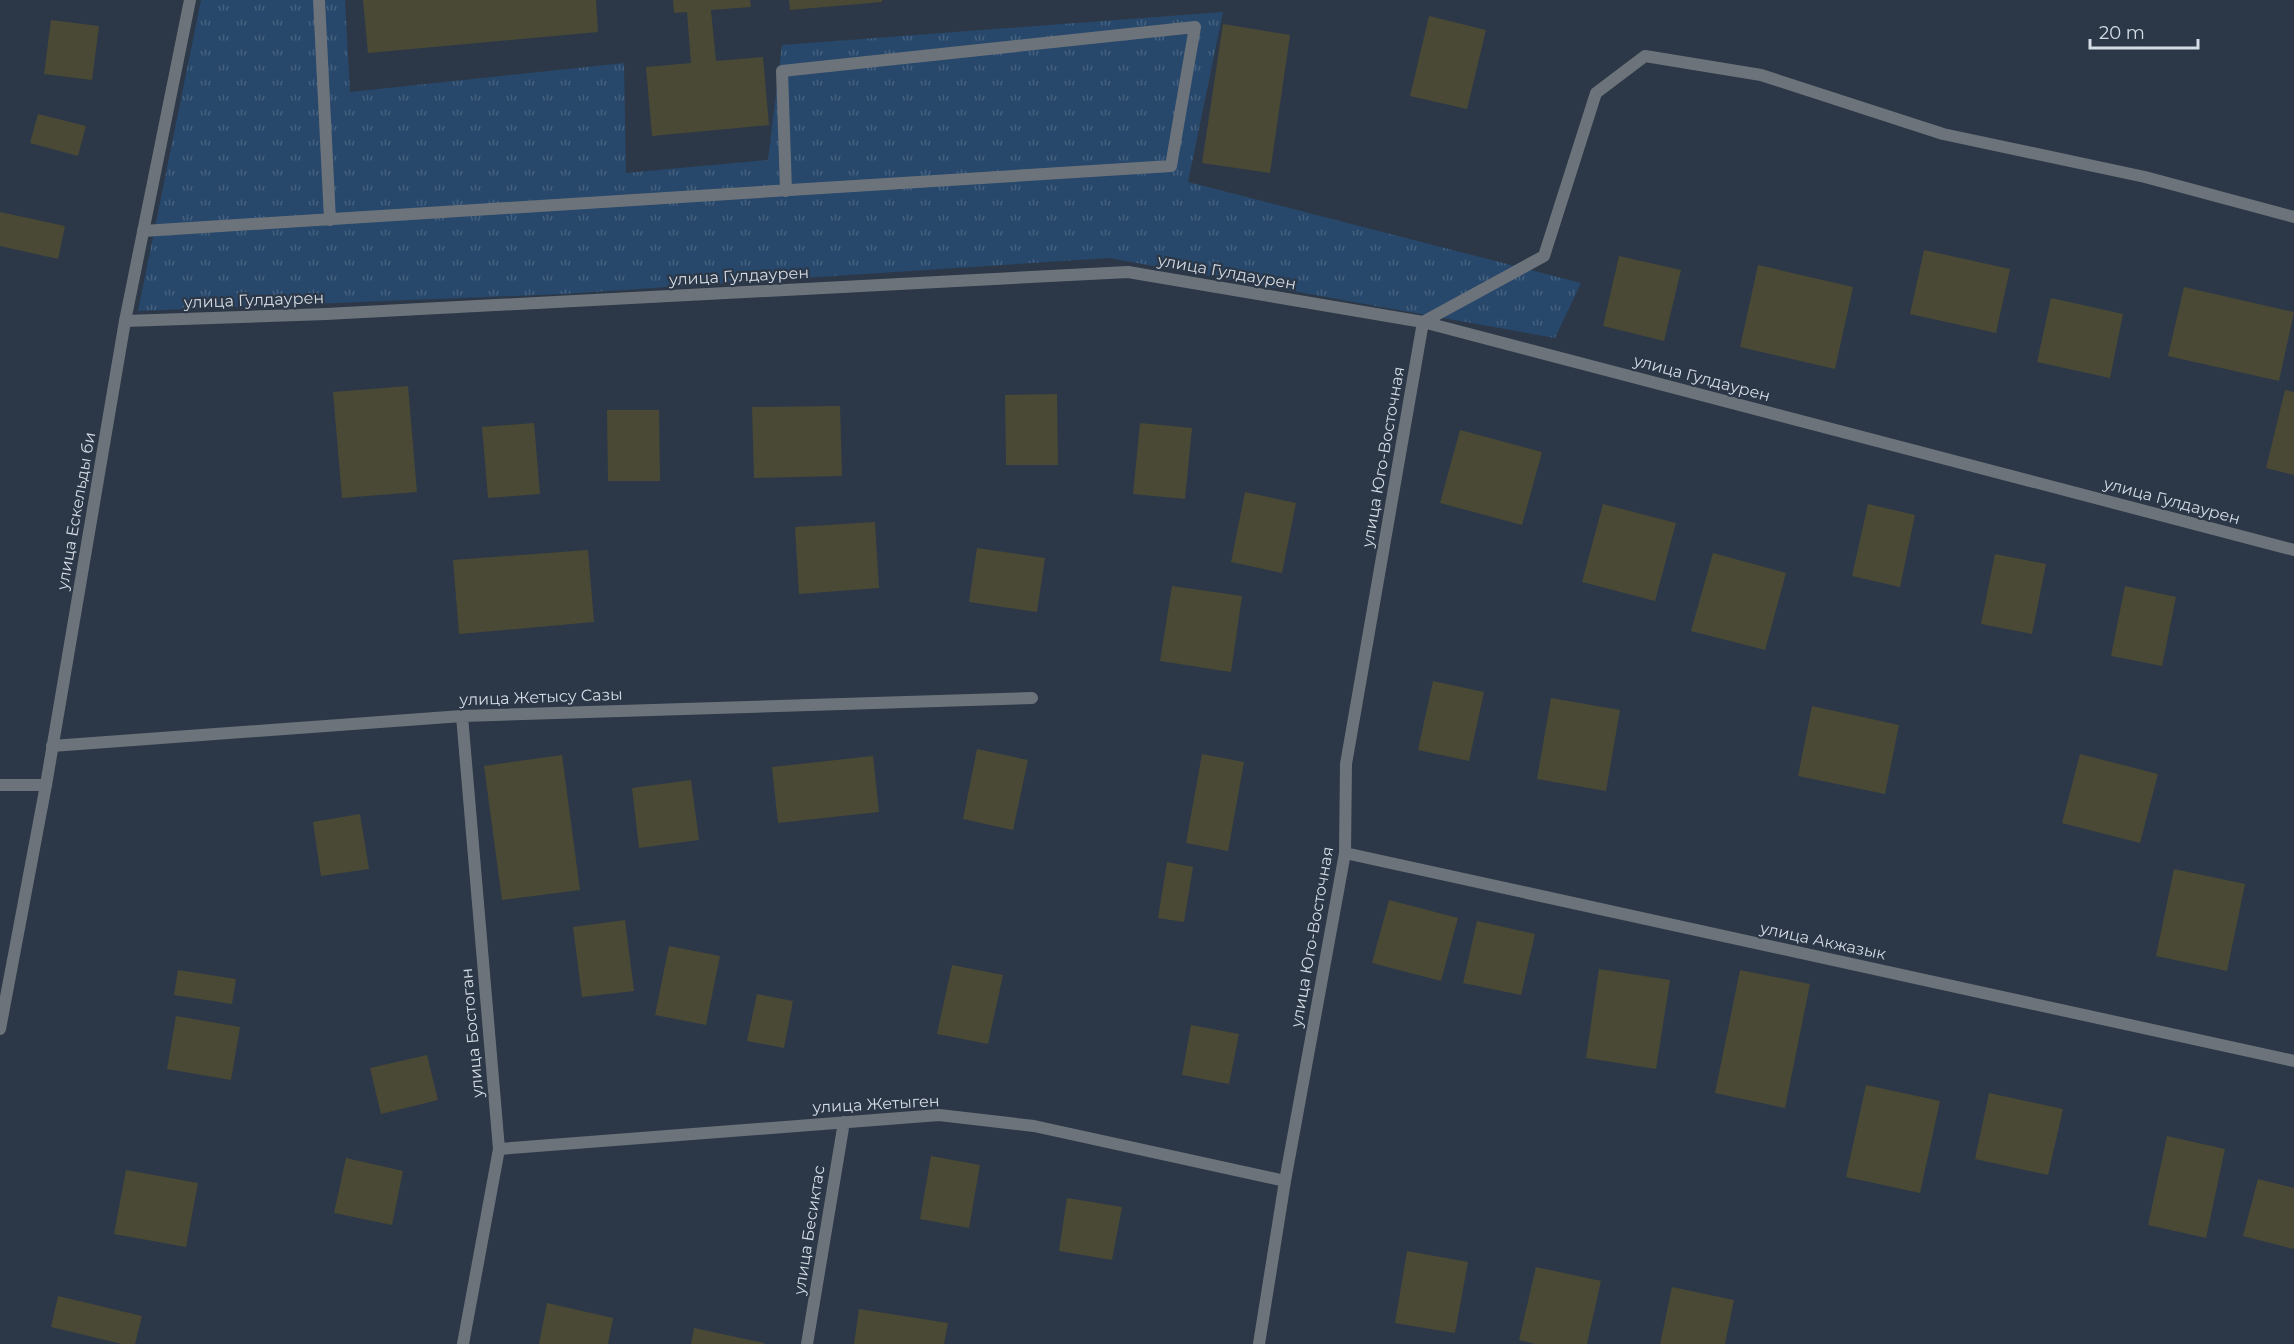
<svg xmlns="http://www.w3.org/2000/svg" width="2294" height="1344" viewBox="0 0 2294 1344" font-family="Montserrat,sans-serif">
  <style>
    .grass { fill: url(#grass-tufts) }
    .building { fill: #4a4936 }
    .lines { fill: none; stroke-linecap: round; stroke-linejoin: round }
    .service { stroke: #6d737a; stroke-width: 12 }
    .minor { stroke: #6d737a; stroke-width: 12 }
    .tertiary { stroke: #6d737a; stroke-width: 12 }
    .labels { text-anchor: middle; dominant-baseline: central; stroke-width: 4.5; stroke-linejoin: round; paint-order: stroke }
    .street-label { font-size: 16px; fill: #d4dce5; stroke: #2c3847 }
  </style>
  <defs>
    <pattern id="grass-tufts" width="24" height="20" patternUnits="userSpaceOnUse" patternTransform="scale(1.5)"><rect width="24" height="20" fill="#27476b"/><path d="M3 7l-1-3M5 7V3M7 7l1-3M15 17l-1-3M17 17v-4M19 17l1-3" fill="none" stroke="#456180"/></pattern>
  </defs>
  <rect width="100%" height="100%" fill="#2c3847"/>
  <path class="grass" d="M201,0H345L350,92L624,63L626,173L768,160L782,45L1223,12L1188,182L1581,283L1555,338L1109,258L562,294L138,311Z"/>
  <path class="building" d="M363,0H596L598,32L368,53Z
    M673,0H750L751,7L711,10L716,61L763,57L769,125L652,136L646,67L691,63L687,12L674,13Z
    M789,0H882V2L790,10Z
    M1429,16L1486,30L1467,109L1410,96Z
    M51,20L99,26L92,80L44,74Z
    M1223,24L1290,35L1270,173L1202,163Z
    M38,114L86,126L78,156L30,143Z
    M0,212L65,226L58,259L0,246Z
    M1924,250L2010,269L1996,333L1910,314Z
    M1619,256L1681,270L1664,341L1603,326Z
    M1758,265L1853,287L1835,369L1740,347Z
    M2184,287L2294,312L2279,381L2168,356Z
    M2051,298L2123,314L2110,378L2037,362Z
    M408,386L417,492L342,498L333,392Z
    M2285,390L2294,392V475L2266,468Z
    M1057,394L1058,465H1006L1005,395Z
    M840,406L842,476L754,478L752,407Z
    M607,410H659L660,481H608Z
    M534,423L540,494L488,498L482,427Z
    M1140,423L1192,428L1185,499L1133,494Z
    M1460,430L1542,452L1522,525L1440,503Z
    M1245,492L1296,503L1282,573L1231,562Z
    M1603,504L1676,523L1655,601L1582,582Z
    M1868,504L1915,515L1900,587L1852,576Z
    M875,522L879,588L799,594L795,527Z
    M977,548L1045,558L1037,612L969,602Z
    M588,550L594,622L459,634L453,560Z
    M1713,553L1786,573L1765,650L1691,631Z
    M1995,554L2046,564L2032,634L1981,624Z
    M1172,586L1242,596L1231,672L1160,661Z
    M2125,586L2176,597L2162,666L2111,656Z
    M1433,681L1484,692L1469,761L1418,750Z
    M1551,698L1620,710L1606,791L1537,779Z
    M1812,706L1899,725L1885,794L1798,776Z
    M977,749L1028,760L1013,830L963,819Z
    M1202,754L1244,762L1228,851L1186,843Z
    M2080,754L2158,774L2140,843L2062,823Z
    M562,755L580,890L502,900L484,766Z
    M873,756L879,812L778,823L772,767Z
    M691,780L699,840L639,848L632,788Z
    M360,814L369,869L321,876L313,822Z
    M1167,862L1193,867L1184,922L1158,918Z
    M2174,869L2245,884L2227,971L2156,956Z
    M1389,900L1458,918L1441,981L1372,963Z
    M625,920L634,991L582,997L573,927Z
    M1477,921L1535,934L1521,995L1463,983Z
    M669,946L720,956L706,1025L655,1015Z
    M952,965L1003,975L988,1044L937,1034Z
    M1599,969L1670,980L1656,1069L1586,1058Z
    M178,970L236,979L232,1004L174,995Z
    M1740,970L1810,984L1785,1108L1715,1093Z
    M757,994L793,1001L784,1048L747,1041Z
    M176,1016L240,1027L231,1080L167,1069Z
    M1191,1025L1239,1034L1229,1084L1182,1075Z
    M427,1055L438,1100L381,1114L370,1068Z
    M1866,1085L1940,1101L1920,1193L1846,1177Z
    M1989,1093L2063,1109L2048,1175L1975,1159Z
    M2167,1136L2225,1149L2206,1238L2148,1225Z
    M931,1156L980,1165L969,1228L920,1219Z
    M346,1158L403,1171L392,1225L334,1213Z
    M126,1170L198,1183L186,1247L114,1234Z
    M2258,1179L2294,1188V1249L2243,1236Z
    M1067,1198L1122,1207L1112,1260L1059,1251Z
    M1407,1251L1468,1262L1455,1333L1395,1323Z
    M1536,1267L1601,1281L1587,1344H1535L1519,1340Z
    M1672,1287L1734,1300L1725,1344H1660Z
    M58,1296L142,1316L135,1344H122L51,1327Z
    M547,1303L613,1318L608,1344H539Z
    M859,1309L948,1323L944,1344H854Z
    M694,1328L764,1343V1344H691Z"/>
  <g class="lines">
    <path class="service" d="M319,0L330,220
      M143,231L1171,166L1195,27L782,71L786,191
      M1423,322L1544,256L1596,93L1645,56L1761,75L1943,134L2145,177L2294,217"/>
    <path class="minor" d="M125,321L326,314L1128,272L1423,322L2294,550
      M462,716L499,1149L463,1344
      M52,746L462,716L1032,698
      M1345,853L2294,1061
      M0,1029L46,785
      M499,1149L939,1115L1034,1126L1285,1181
      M807,1344L844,1122
      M1259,1344L1285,1181L1345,853L1346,764L1423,322"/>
    <path class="tertiary" d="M0,785H46L125,321L190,0"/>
  </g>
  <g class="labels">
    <g class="street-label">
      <text transform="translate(1227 272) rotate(10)">улица Гулдаурен</text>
      <text transform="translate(739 276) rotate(-3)">улица Гулдаурен</text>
      <text transform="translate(254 300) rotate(-2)">улица Гулдаурен</text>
      <text transform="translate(1702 378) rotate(15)">улица Гулдаурен</text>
      <text transform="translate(1383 457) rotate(-80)">улица Юго-Восточная</text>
      <text transform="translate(2172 501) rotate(15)">улица Гулдаурен</text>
      <text transform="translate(76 511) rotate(-80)">улица Ескельды би</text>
      <text transform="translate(541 697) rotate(-2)">улица Жетысу Сазы</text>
      <text transform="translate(1312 937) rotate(-80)">улица Юго-Восточная</text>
      <text transform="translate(1823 941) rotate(12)">улица Акжазык</text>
      <text transform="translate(472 1033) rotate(-95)">улица Бостоган</text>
      <text transform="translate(876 1104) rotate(-3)">улица Жетыген</text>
      <text transform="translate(809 1230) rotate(-81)">улица Бесиктас</text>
    </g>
  </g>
  <path d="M2090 39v9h108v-9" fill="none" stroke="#d4dce5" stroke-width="3"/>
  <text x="2099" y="39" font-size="18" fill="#d4dce5" stroke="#2c3847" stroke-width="4.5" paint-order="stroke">20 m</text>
</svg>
